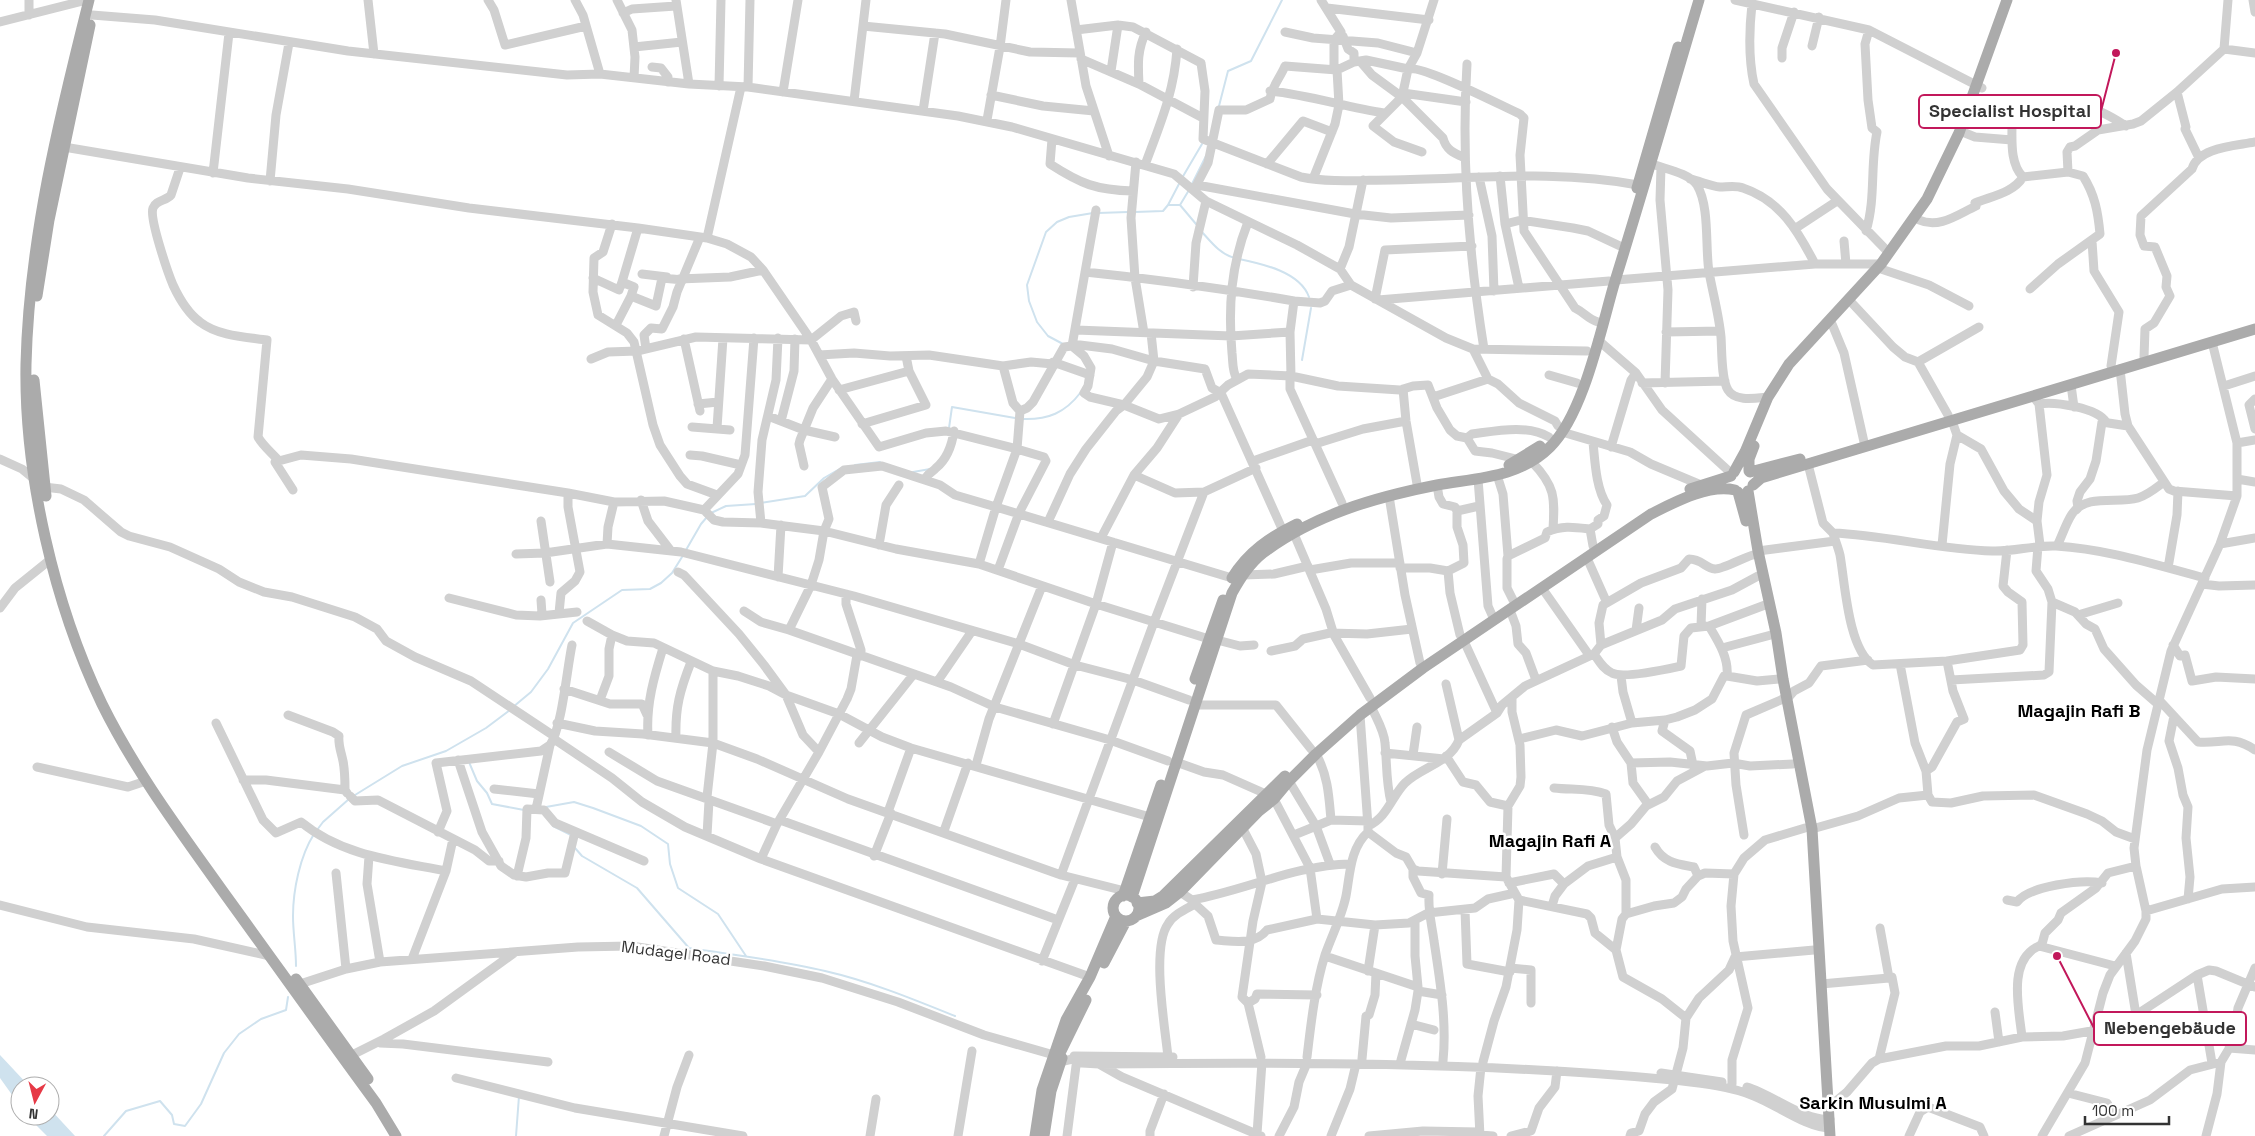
<svg xmlns="http://www.w3.org/2000/svg" width="2255" height="1136" viewBox="0 0 2255 1136" font-family="'Space Grotesk',sans-serif">
  <style>
    .water { fill: #cfe2ee }
    .lines { fill: none; stroke-linecap: round; stroke-linejoin: round }
    .stream { stroke: #cfe2ee; stroke-width: 2 }
    .minor { stroke: #d0d0d0; stroke-width: 9 }
    .major { stroke: #ababab; stroke-width: 11 }
    .labels { text-anchor: middle; dominant-baseline: central; stroke-width: 5; stroke-linejoin: round; paint-order: stroke }
    .street-label { font-size: 16px; fill: #333; stroke: #fff }
    .neighbourhood-label { font-size: 18px; font-weight: bold; fill: #000; stroke: #fff }
    .leader { fill: none; stroke: #c2185b; stroke-width: 2 }
    .callout-dot { fill: #c2185b; stroke: #fff; stroke-width: 2 }
    .callout { fill: #fff; stroke: #c2185b; stroke-width: 2 }
    .callout-label { font-size: 18px; text-anchor: middle; font-weight: bold; fill: #333 }
  </style>
  <rect width="100%" height="100%" fill="#fff"/>
  <path class="water" d="M0,1055L29,1086H20V1106L0,1078Z
    M50,1109L75,1136H47L27,1116H50Z"/>
  <g class="lines">
    <path class="stream" d="M1219,106L1228,71L1251,61L1282,0
      M1182,178L1202,144
      M1191,186L1206,156
      M1168,205L1180,182
      M1180,205L1196,224
      M1135,212L1163,211L1168,205H1180L1189,190
      M1098,213L1128,212
      M1202,232C1211,242 1221,255 1235,258
      M1239,259C1263,264 1300,272 1309,297
      M1063,344L1048,336L1037,322L1029,301L1027,285L1046,232L1057,222L1069,217L1093,213
      M1302,360L1311,308
      M1022,419C1048,420 1065,413 1081,392
      M949,428L952,407L1015,418
      M855,465L880,462
      M913,472L930,469
      M761,503L805,496L824,478L843,467
      M711,513L726,506L756,504
      M686,550L701,524L707,517
      M513,707L531,692L548,669L573,623L622,590L650,589L661,583L672,573L682,557
      M469,762L477,781L487,793L492,804L524,810
      M355,795L402,766L446,751L486,728L510,710
      M546,807L574,802L593,808L641,826L668,844L670,864L678,888L718,914L746,956
      M553,826L571,835
      M317,830L323,822L349,799
      M575,848L582,856L637,888L689,948C734,955 780,960 825,971C869,981 913,999 955,1016
      M296,966C296,949 293,933 293,916C293,890 300,856 314,834
      M104,1136L126,1111L160,1101L172,1115L174,1124L185,1126L201,1104L224,1053L239,1034L261,1019L286,1010L288,997
      M516,1136L519,1096"/>
    <path class="minor" d="M29,0V15
      M368,0L374,54
      M488,0L494,10L505,45L586,26
      M575,0L583,15L600,74
      M617,0L632,30L635,57L634,78
      M676,0L689,84
      M1071,0L1086,86L1109,156
      M1735,0L1869,30L1982,88
      M2253,0L2255,12
      M1752,4C1749,31 1748,57 1754,84L1827,189L1889,253
      M1327,8L1429,20
      M623,13L632,9L676,6
      M92,15L155,20L348,51L567,75L600,74L689,84L748,87L958,116L1012,127L1174,174L1206,201L1297,245L1340,269L1351,285L1446,338L1473,349L1587,351
      M0,22L87,0
      M863,26L945,34L1030,52L1079,53
      M1076,30L1118,25L1133,27L1201,63L1205,91L1203,139L1301,177C1330,183 1362,180 1392,180C1473,179 1557,169 1638,185
      M1285,32L1313,38L1378,43L1417,53
      M1343,36L1348,49L1354,53V62
      M1812,46L1819,17
      M634,47L682,42
      M2224,49L2255,53
      M1782,58V48L1794,12
      M1081,59L1139,84L1203,118
      M1360,61L1372,75L1402,97L1443,138C1446,150 1454,153 1465,158
      M1467,64C1461,159 1469,256 1484,349
      M652,67L661,68L668,77V82
      M1111,71L1118,25
      M1139,84C1138,65 1137,50 1146,32
      M719,86L721,0
      M748,87L750,0
      M1270,91C1309,95 1345,107 1384,113L1383,116
      M783,92L798,0
      M2177,92L2186,127L2185,129L2199,158
      M1403,93L1466,102
      M991,95L1043,106L1094,111
      M854,101L866,0
      M923,111L935,33
      M987,120L1000,47L1006,0
      M1965,133L1975,137L2012,140
      M1052,139L1050,164C1081,184 1096,190 1133,191
      M58,146L248,178L348,189L469,208L638,228L707,238L727,244L751,257L763,270L811,340L832,379L879,447L926,433L946,431L1017,449L996,507L1232,578
      M1422,152L1394,142L1373,126L1402,97L1408,69L1417,53L1434,0
      M1136,162L1131,218L1135,278L1144,333
      M1267,164L1303,121L1332,132
      M1652,164C1665,169 1689,173 1697,185C1710,207 1705,247 1709,272C1713,294 1719,315 1721,337C1722,350 1721,379 1728,390C1735,402 1756,398 1768,397
      M1145,165C1160,124 1174,93 1177,49
      M1661,167L1660,200L1668,290L1665,383
      M180,168L171,195C166,201 156,200 153,208C149,218 168,273 173,285C179,298 189,314 200,322C218,336 245,337 267,340L258,437C263,446 272,453 279,461
      M2068,172L2067,152L2070,147L2075,146L2098,130L2133,124L2141,121L2177,92L2224,49L2228,0
      M213,173L229,33
      M1500,176L1505,224L1519,288
      M1479,177L1492,236L1494,291
      M2023,177L2068,172L2083,176C2095,195 2098,212 2100,234L2058,264L2030,289
      M2023,177C2010,164 2012,141 2012,124C2032,114 2057,107 2080,107C2096,107 2113,118 2126,126
      M1313,179L1335,124L1339,105L1337,70L1334,65V40L1341,32L1321,0
      M1690,179C1700,181 1710,186 1720,187C1727,187 1736,185 1743,188C1780,200 1798,231 1815,264
      M270,181L276,115L289,43
      M1197,185L1355,214L1391,218L1469,215
      M1194,190L1208,163L1219,110H1246L1270,99C1272,86 1280,78 1285,66L1337,70L1354,62L1366,60L1408,69C1421,64 1502,106 1520,114L1524,118L1520,155L1524,231L1575,308C1585,313 1588,319 1598,322
      M1919,220C1939,229 1957,215 1976,206L1975,203C1992,196 2013,193 2023,177
      M612,224L603,252L594,258L593,292L598,315L627,333L634,342L653,425L660,445L680,476L687,484L717,495
      M1505,224L1521,220L1573,228L1588,231L1620,246
      M1796,228L1837,201
      M1866,231C1876,198 1870,165 1877,132L1872,128L1868,100L1865,44L1869,30
      M707,238L741,87
      M1844,241L1846,264
      M2092,241L2094,271L2119,312L2111,366
      M1340,269L1349,247L1363,180
      M1881,269L1929,285L1969,306
      M1085,272C1155,279 1225,289 1294,301L1290,332L1291,376
      M642,274L667,277
      M593,278L619,290L622,282L634,287L631,296L656,306L662,278L683,280
      M679,279L730,277L763,270
      M1616,280L1815,264H1881
      M622,282L638,228
      M1193,287L1196,243L1206,201
      M1375,299L1385,250L1472,246
      M1378,300L1609,281
      M1294,301L1320,303L1325,301L1332,291L1351,285
      M1851,302L1893,347L1905,357L1918,362L1948,415
      M1832,324L1844,353L1864,442
      M616,325L631,296
      M1076,330L1231,336L1290,332
      M1666,332L1720,331
      M684,339L700,411
      M1598,340L1636,373L1662,410L1732,474
      M1072,344L1112,349L1154,361L1205,369L1212,388L1221,393L1283,531
      M1072,346L1084,356L1091,368L1088,386L1084,393L1090,397L1124,405L1159,419L1179,414L1215,397L1228,385L1248,374L1291,376L1338,386L1400,390L1413,386L1428,385L1437,408L1450,430L1457,436L1467,438L1475,451L1492,453L1520,460
      M1072,346L1096,210
      M646,349L644,335L651,328L662,329L673,307L677,292L700,237
      M1473,349L1488,379L1498,384L1519,403L1555,421L1558,426
      M819,355L854,353L890,356L929,355L1003,366L1031,362L1053,364
      M2144,357L2145,329L2154,323L2170,296L2166,287L2167,276L2155,247L2144,246L2140,235L2141,216L2192,169C2198,147 2236,146 2255,142
      M591,359L608,352L637,351L696,337L811,340L841,316L854,312L856,321
      M1053,362L1090,375
      M1918,362L1979,327
      M2120,369L2125,414L2128,426L2169,489L2174,491L2237,496
      M1549,375L1577,383
      M1290,377V389L1342,503
      M1237,379C1232,372 1233,361 1232,353C1228,307 1231,265 1248,222
      M1642,383L1725,381
      M2071,385L2074,407
      M2224,386L2255,376
      M1403,389L1406,421L1417,484
      M839,390L909,371
      M1433,397L1488,379
      M2255,399L2249,405L2255,429
      M2036,400L2039,404L2047,475L2039,502L2037,521
      M698,404L718,402
      M2039,404C2054,401 2098,408 2106,422H2102L2096,461L2090,479L2080,492L2077,501L2078,508L2076,510
      M1020,411L1027,408L1033,402L1064,347L1072,346
      M768,416L804,430L835,437
      M781,421L794,371L795,339
      M1952,421L1957,435L1981,449L2004,491L2019,509L2037,521L2040,545
      M2102,422L2128,426
      M862,424L926,405L909,371L906,356
      M692,427L730,430
      M717,428L723,338
      M1562,432L1630,452L1651,464L1701,485
      M1467,438L1472,434C1495,431 1528,424 1549,437
      M1593,442C1595,462 1596,489 1607,505L1604,516L1598,520V524L1590,529L1593,546
      M2237,443L2255,440
      M1315,444L1363,429L1406,421
      M1611,447L1631,380L1636,373
      M690,455L702,456L741,465
      M0,459L22,469L44,487L61,489L84,500L121,532L129,536L170,547L219,569L239,582L264,592L292,597L355,617L377,629L386,641L415,657L471,681L554,736
      M1253,461L1313,440
      M1532,462C1555,486 1555,497 1553,529
      M1808,464L1823,523L1833,533C1886,535 1939,550 1992,551C2013,552 2034,545 2056,546C2107,549 2156,565 2205,578
      M804,466L799,444L800,440L813,408L832,379
      M1134,475L1175,493L1204,492L1256,468
      M1497,475L1503,494L1508,556L1507,559V588L1513,600
      M1478,479L1488,606L1492,615
      M2237,479L2255,482
      M925,480C927,473 932,473 936,468C947,459 952,445 954,431
      M1437,485L1439,497L1443,504L1455,507L1457,511
      M293,490L275,462L301,455L351,459L568,493L614,502L664,501L704,510L738,474L745,455L754,338
      M1389,496L1405,595L1420,663
      M641,500L648,521L671,551
      M704,510L714,520L723,522L761,523L824,531L896,549L979,564L1096,604L1209,639
      M1457,511V527L1463,545L1464,563L1448,571L1450,593L1460,635
      M1457,511L1479,506
      M541,521L550,582
      M1048,522L1070,474L1086,449L1116,411L1124,405L1147,377L1154,361L1151,333
      M761,523L758,492L762,440L776,380L778,338
      M1833,533C1835,540 1838,547 1840,555C1845,583 1848,649 1873,665L1947,661L2020,650L2023,645L2022,602L2008,592L2003,586L2007,550
      M1294,534L1326,609L1334,635L1370,698
      M1101,538L1134,475L1157,448L1179,414
      M607,544L608,527L614,502
      M2220,544L2255,538
      M879,545L886,505L899,485
      M1942,545L1950,464L1957,435
      M2057,546C2062,536 2066,523 2072,514C2087,493 2117,504 2138,498C2148,495 2156,488 2164,482
      M1758,551L1835,541
      M516,554L545,553L607,544L681,552L854,596L1019,644L1075,665L1133,680L1189,700
      M1508,556L1545,538L1547,532C1562,525 1574,527 1590,529
      M1587,558L1607,603
      M1400,568H1430L1448,571
      M2168,568L2177,515L2178,491
      M998,570L1019,513L1046,461L1044,457L1017,449L1020,411L1013,403L1003,366
      M1310,570L1351,563H1400
      M678,572L684,575L739,634L764,665L786,695L803,735L819,752
      M1243,575L1274,574L1308,566
      M778,577L781,525
      M2202,584L2219,586L2255,585
      M1542,588L1589,655
      M846,594V604L861,650V656
      M449,598L516,615L540,616L577,612
      M541,600L542,614
      M2052,602L2075,612L2086,624L2095,629L2104,649L2136,685L2159,705
      M0,608L15,588L51,559
      M1510,610L1516,626L1518,644L1526,653L1536,680
      M744,611L761,622L789,630L951,687L995,707L1110,740L1168,761
      M559,613L561,593L575,581L580,572L568,507V493
      M2078,615L2118,603
      M587,621L612,635L627,641L654,643L713,671L738,676L769,686L786,695L839,714L882,737L911,748L1150,817
      M1701,626L1702,599
      M1709,626C1718,641 1729,658 1727,676L1757,681L1779,679
      M789,630L811,585L819,560L824,531L829,519L822,487L844,470L882,466L940,485L955,495L996,507L979,564
      M1636,630L1639,608
      M1217,640L1240,646L1254,645
      M1464,641L1497,713
      M1601,645L1599,623L1603,605L1641,583L1681,568L1689,559C1702,559 1705,568 1715,569C1721,570 1745,557 1753,555
      M2173,645L2180,656L2185,655L2192,681L2216,677L2255,679
      M1722,648L1771,635
      M1271,651L1295,646L1303,639L1330,633L1367,634L1412,629
      M1594,654C1599,661 1603,669 1612,673C1623,679 1667,669 1681,666L1684,636L1691,628L1709,626L1765,605
      M1900,664L1915,743L1926,771L1928,795L1932,802L1951,803L1983,796L2034,795L2087,814L2102,821L2116,832L2135,839
      M1621,676L1623,692L1632,723
      M1951,680L2044,675L2049,672L2052,602L2048,589L2036,571L2038,546
      M937,682L972,631
      M1446,684L1459,740
      M564,689L610,704H642L647,715
      M1787,699L1794,691L1809,683L1821,666L1868,660
      M600,700L609,676V649L612,635
      M2160,701L2198,742C2222,744 2232,734 2255,750
      M1195,705H1276L1311,749
      M1371,706C1376,718 1384,730 1385,743C1387,763 1386,783 1391,802
      M288,715L333,732L339,736C338,745 341,751 343,761C345,771 345,780 345,790L347,793
      M1360,715L1368,826
      M2174,716L2169,741L2178,768L2183,795L2188,807L2186,838L2190,877L2188,899
      M1665,720L1662,731L1690,751L1693,765
      M216,723L263,820L276,833L301,822C342,856 396,861 446,871
      M557,723L595,731L643,734L713,743L757,759L848,799L1061,875L1125,891
      M1053,724L1096,604L1113,542
      M1612,727L1617,742L1631,763L1633,783L1648,804
      M648,735C646,704 654,677 663,648
      M676,738C675,708 680,690 691,662
      M554,739L612,778L642,802L685,827L761,859L1090,977
      M1519,739L1556,730L1582,736L1632,723L1665,720L1677,717L1695,710L1712,699L1724,676H1727
      M859,743L913,675
      M609,752L657,781L777,824
      M1385,753L1444,759
      M1316,754C1328,775 1329,797 1331,820
      M1413,755L1417,727
      M1446,756L1463,782L1476,785L1490,802L1508,806
      M458,760L482,832L501,866L514,875L526,877L548,873H565L575,832
      M1176,762L1204,772L1223,775L1266,794
      M1631,763L1670,762L1707,766L1733,763L1750,766L1793,764
      M976,765L989,719L1042,586
      M37,767L128,787L146,781
      M1926,771L1932,767L1957,722L1964,719L1953,691L1947,661
      M243,780H266L345,790
      M1289,781L1316,826L1330,864
      M1554,788C1572,790 1589,788 1606,794L1609,825L1615,838L1617,857L1626,880V914L1622,919L1616,950L1623,977L1662,999L1686,1018
      M494,789L539,794
      M350,796L355,801L378,800L475,850L489,861H499
      M1274,799L1310,868L1317,919
      M536,809L550,745C562,728 567,668 572,645
      M888,812L911,748
      M780,820L1058,920
      M1243,829L1256,854L1262,882L1253,921L1242,997L1248,1003L1261,1057
      M1812,829L1858,816L1899,798L1928,795
      M944,831L968,763
      M438,832L447,811L436,763L541,751L550,745
      M1368,832L1396,853L1406,857L1413,869L1418,871L1506,877
      M707,835L709,801L707,797L713,743V671
      M1294,835L1331,820L1368,821
      M1744,835L1736,785L1734,753L1746,715L1783,699
      M1615,838L1631,824L1646,806L1664,797L1677,781L1705,766
      M1655,847C1664,863 1678,864 1694,867L1698,876
      M369,856L367,884L380,962
      M874,856L891,813
      M761,859L777,824L819,752L847,699L851,689L857,655
      M1413,869V877L1421,893L1429,895C1428,912 1432,925 1434,941C1440,981 1447,1021 1443,1061
      M336,873L346,969
      M1442,874L1447,819
      M1061,875L1154,622L1204,492
      M517,876L526,838L527,809L544,810L555,823L644,861
      M1509,883L1554,874L1564,884
      M1180,892L1192,900C1246,890 1296,865 1350,864
      M1519,900L1587,914L1591,918L1595,933L1616,950
      M2007,900L2017,902C2029,886 2082,879 2102,883
      M1195,904L1208,916L1216,940C1233,941 1254,946 1267,930L1317,919L1375,925L1409,923L1428,913L1475,908L1488,899L1515,893
      M0,905L87,927L194,939L270,956
      M1552,906L1555,896L1564,884L1588,866L1617,857
      M1465,910L1467,964L1510,972
      M2146,911L2222,889L2255,887
      M1626,914L1654,906L1674,903L1682,897L1686,889L1698,876L1705,873L1734,874
      M1415,920V956L1418,987
      M2126,953L2136,1015
      M1325,956L1418,987V991L1442,995
      M1735,957L1814,950
      M412,959L446,871L453,839
      M1042,961L1075,879
      M2115,966L2039,946L2042,944L2045,933L2058,920L2061,913L2096,888L2108,873L2136,866
      M1510,968L1531,970V1003
      M1368,971L1375,925
      M2197,975L2212,1063
      M1821,984L1889,978L1880,928
      M300,989V984L346,969L380,962L578,947L631,946L764,966L822,978L898,1002L984,1035L1054,1055
      M1248,1003L1255,999L1257,994L1317,995
      M1995,1012L1999,1042
      M1411,1024L1434,1030
      M2022,1037C2019,1009 2007,960 2039,946
      M380,1043L403,1044L548,1062
      M2229,1048L2255,1050
      M352,1055L384,1039L434,1011L514,953
      M1074,1056L1173,1057
      M1168,1057C1165,1027 1151,948 1168,924C1174,914 1186,909 1195,904L1192,900
      M1307,1057C1311,1023 1315,987 1325,955C1332,935 1342,916 1346,896C1350,875 1350,848 1368,832V826C1387,818 1392,796 1405,783C1421,767 1450,763 1459,740L1497,713L1502,705L1525,686L1594,654L1601,645L1662,620L1675,609L1732,590L1758,576
      M1362,1059L1366,1016L1369,1015L1375,995L1376,973
      M1879,1059L1895,993L1892,977L1889,978
      M1401,1060L1415,1010L1418,991
      M1483,1062L1494,1021L1506,987L1517,930L1519,900L1506,877L1508,806L1520,786L1521,777L1520,745L1512,712V697
      M1055,1063L1077,1058L1082,1063L1099,1064C1290,1062 1482,1062 1673,1080C1699,1083 1730,1086 1754,1096C1777,1105 1807,1128 1830,1128
      M1099,1064L1122,1077L1261,1136
      M1661,1073L1722,1082
      M456,1078L575,1108L743,1136
      M1732,1084V1060L1748,1008L1733,941L1731,906L1734,874L1744,858L1765,840L1805,828
      M1747,1087C1772,1094 1805,1122 1830,1119
      M2068,1093L2107,1103L2114,1115
      M1829,1107L1847,1092L1872,1063L1879,1059L1946,1046H1979L2022,1037L2063,1036L2108,1028L2136,1015L2197,975L2209,970L2216,971L2255,987
      M1257,1134L1262,1062
      M1480,1135L1493,1136
      M664,1136L677,1087L689,1055
      M870,1136L876,1099
      M958,1136L972,1051
      M1067,1136L1077,1058
      M1150,1136V1131L1164,1094
      M1279,1136L1294,1107L1299,1082L1307,1063
      M1331,1136L1350,1089L1356,1064
      M1369,1136L1423,1131L1479,1132
      M1480,1136L1478,1096L1481,1067
      M1511,1136L1531,1131L1539,1108L1555,1087L1557,1071
      M1630,1136L1631,1133L1639,1131L1645,1114L1654,1102L1672,1089L1683,1048L1686,1018L1699,998L1729,970L1735,957
      M1909,1136L1920,1112L1928,1107L1980,1127L1984,1136
      M2042,1136L2085,1063L2103,993L2110,975L2135,941L2146,919V911L2136,866L2134,848L2147,750L2171,651L2220,544L2237,496V443L2212,342
      M2069,1136L2150,1100L2190,1070L2221,1062
      M2206,1136L2217,1094L2221,1062L2233,1042L2238,1008L2255,968"/>
    <path class="major" d="M89,0C59,119 29,240 26,364C24,474 54,604 102,704C136,773 183,835 227,897C277,966 326,1035 376,1103L396,1136
      M1637,188L1678,47
      M37,296L49,220L90,25
      M34,380L46,496
      M1509,465L1540,446
      M1749,471V459L1754,446
      M1734,472L1745,452L1768,397L1789,364L1881,264L1927,199L1959,133L2007,0
      M1750,472L1800,459
      M1753,485L1761,478L2255,329
      M1690,489L1731,476
      M1748,491L1758,551L1776,633L1783,679L1812,829L1830,1136
      M1738,492L1746,521
      M1232,578C1248,552 1270,537 1297,524
      M1195,679L1223,600
      M1113 908a13 13 0 1 1 26 0a13 13 0 1 1-26 0Z
      M1123,896L1161,785
      M1132,897L1232,593C1240,579 1249,564 1263,553C1313,515 1376,497 1437,485C1476,478 1519,478 1550,447C1584,414 1601,328 1615,281C1644,188 1671,94 1699,0
      M1137,903L1155,901L1163,896L1285,776
      M1136,916L1166,903L1180,892L1259,811L1274,799L1289,781L1316,754L1360,715L1423,668L1651,514C1675,502 1708,484 1735,490
      M1104,963L1126,921
      M296,979L368,1079
      M1035,1136L1042,1090L1066,1020L1090,977L1116,916
      M1044,1136L1051,1091L1062,1058L1059,1055L1086,1000"/>
  </g>
  <g class="labels">
    <g class="street-label">
      <text transform="translate(676 953) rotate(7)">Mudagel Road</text>
    </g>
    <g class="neighbourhood-label">
      <text x="2079" y="710">Magajin Rafi B</text>
      <text x="1550" y="840">Magajin Rafi A</text>
      <text x="1873" y="1102">Sarkin Musulmi A</text>
    </g>
  </g>
  <path class="leader" d="M2116 53L2101 111M2057 956L2094 1028"/>
  <g class="callout-dot">
    <circle cx="2116" cy="53" r="5"/>
    <circle cx="2057" cy="956" r="5"/>
  </g>
  <g class="callout">
    <rect x="1919" y="95" width="182" height="33" rx="5"/>
    <rect x="2094" y="1012" width="152" height="33" rx="5"/>
  </g>
  <g class="callout-label">
    <text x="2010" y="117">Specialist Hospital</text>
    <text x="2170" y="1034">Nebengebäude</text>
  </g>
  <g transform="translate(35 1101) rotate(187)"><circle r="24" fill="#ffffff" stroke="#adadad"/>
  <path d="M0-4L9 19L0 12L-9 19Z" fill="#e63946"/>
  <text y="-8" font-size="14" font-weight="bold" text-anchor="middle" fill="#333333">N</text>
  </g>
  <path d="M2085 1116v8h84v-8" fill="none" stroke="#333333" stroke-width="2.5"/>
  <text x="2092" y="1116" font-size="15" fill="#333333" stroke="#ffffff" stroke-width="4" paint-order="stroke">100 m</text>
</svg>
